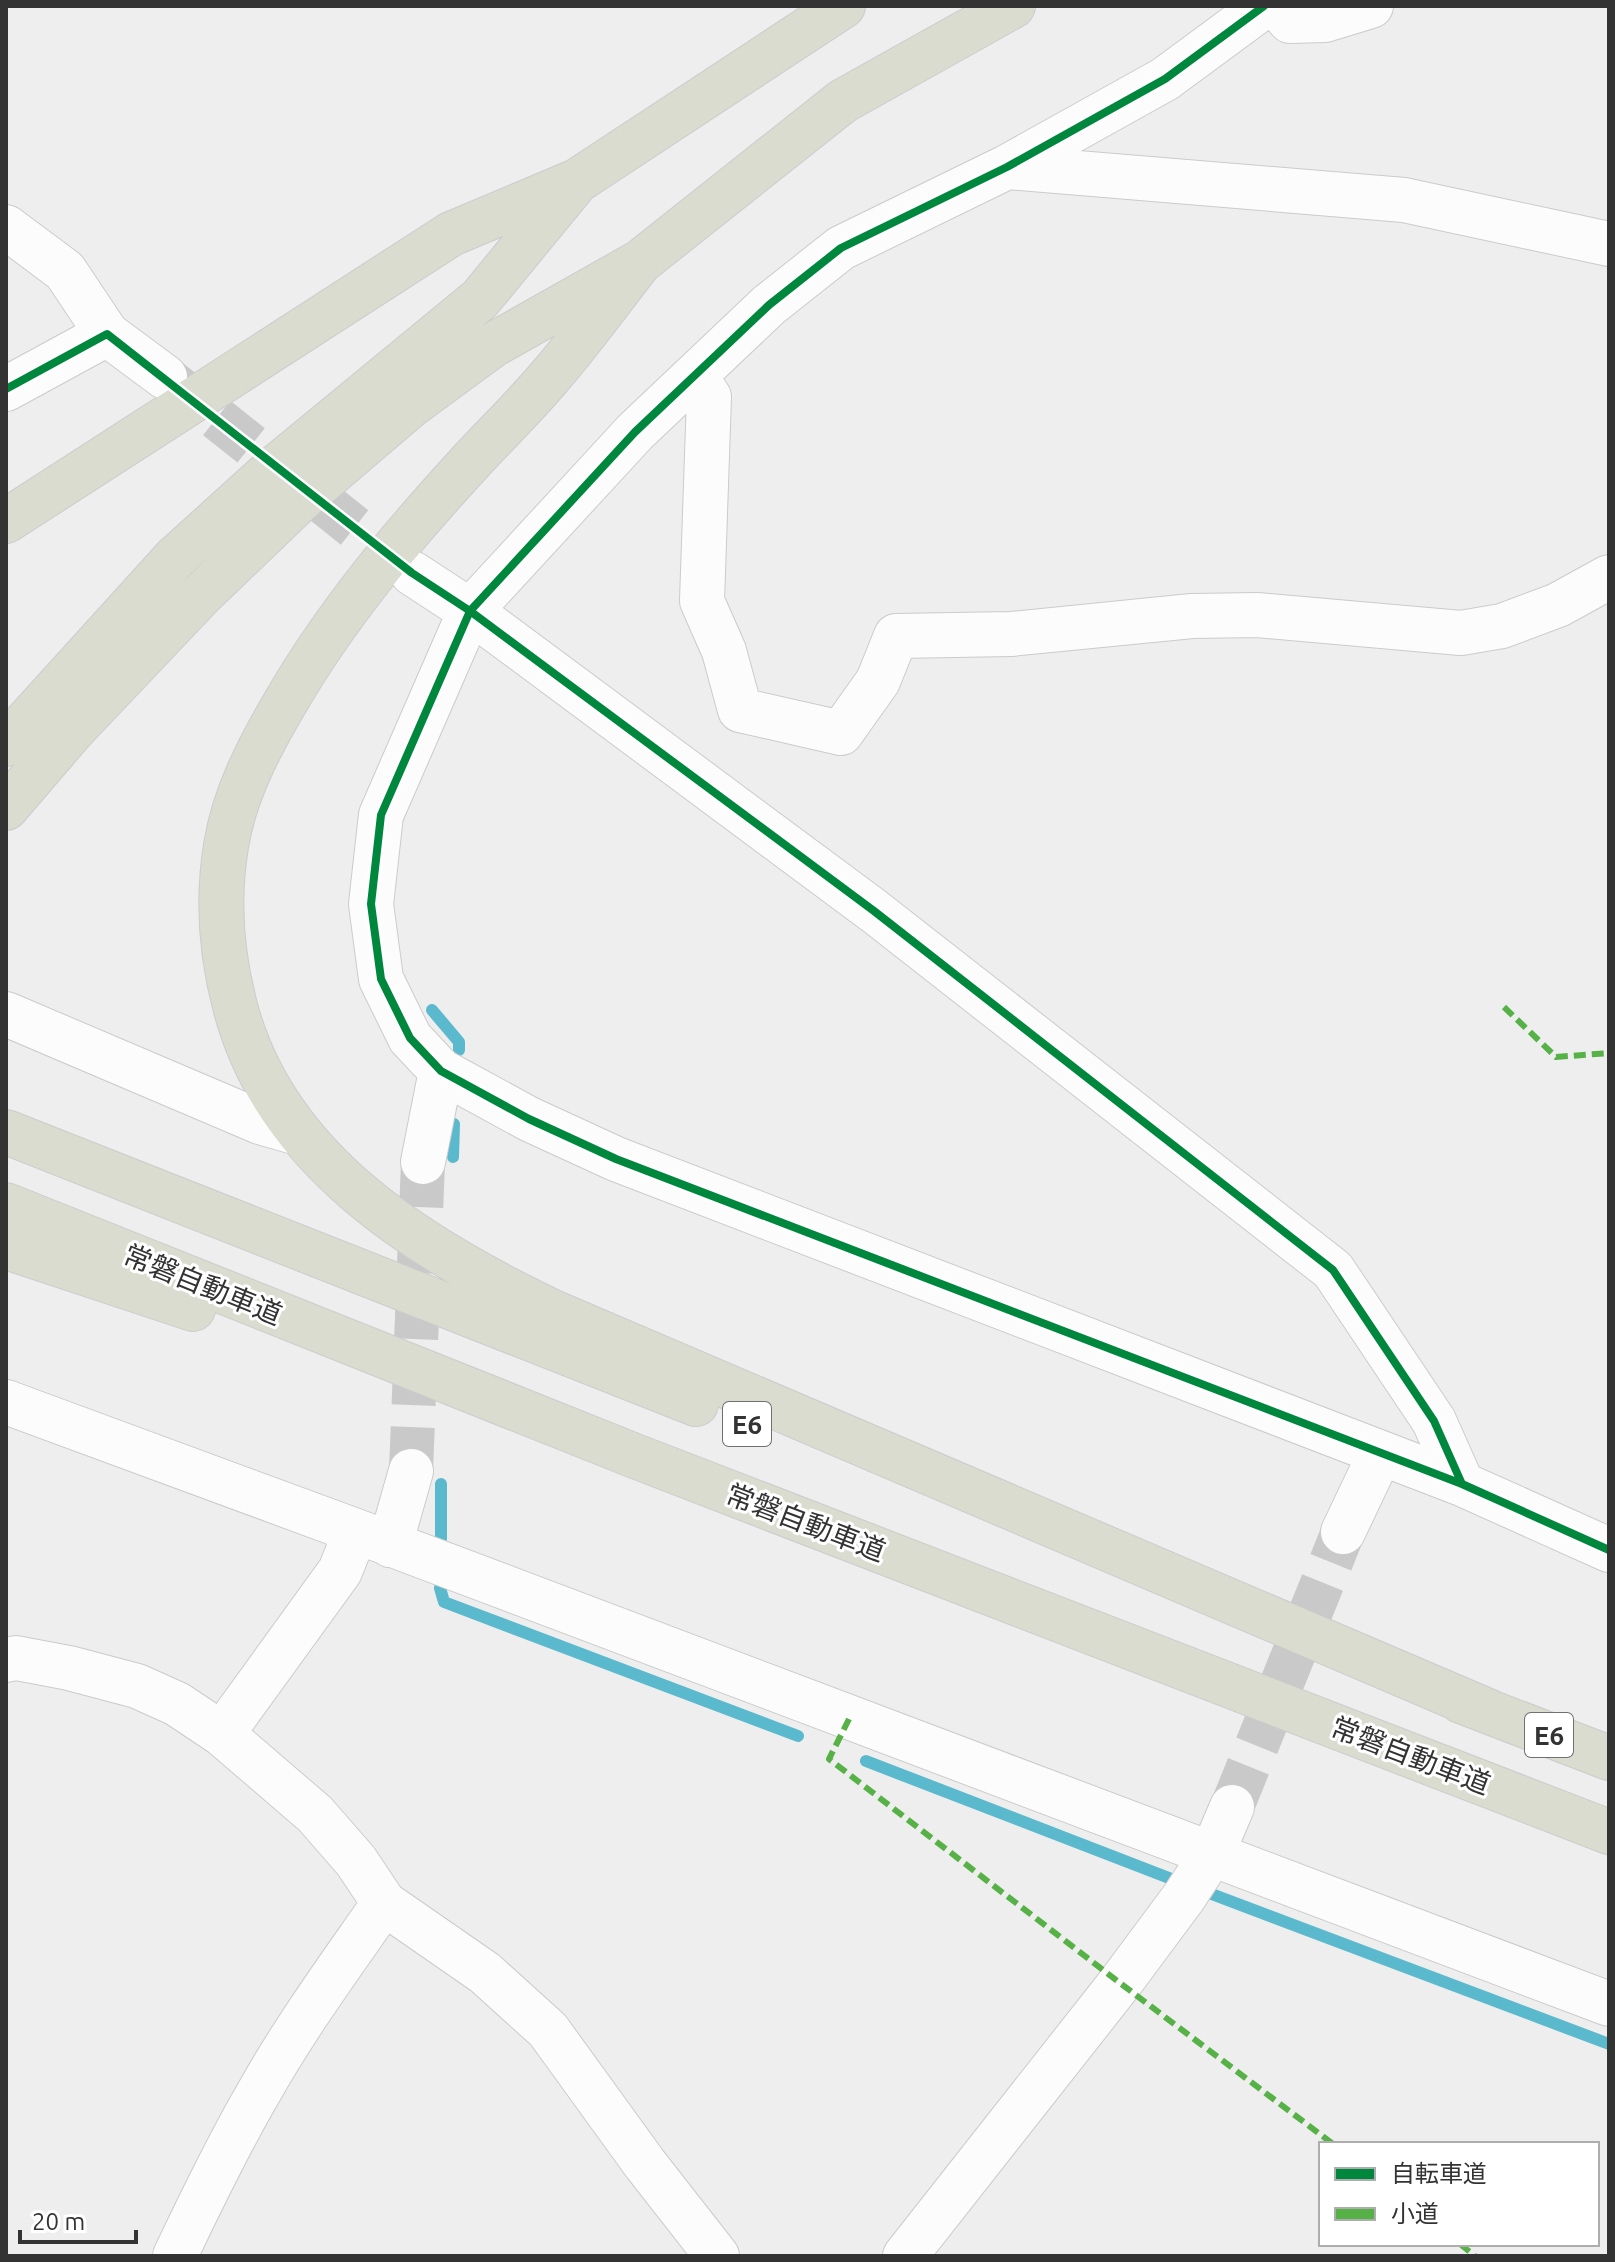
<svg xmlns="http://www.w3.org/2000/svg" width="1615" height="2262" viewBox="0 0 1615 2262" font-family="Ubuntu,'Noto Sans JP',sans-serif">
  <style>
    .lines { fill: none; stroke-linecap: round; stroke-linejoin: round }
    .stream { stroke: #5bb9cd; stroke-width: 12 }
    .minor-tunnel { stroke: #c9c9c9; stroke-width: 44; stroke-dasharray: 44 22; stroke-linecap: butt }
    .minor-casing { stroke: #cbcbcb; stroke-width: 46 }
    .highway-casing { stroke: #ccc; stroke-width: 46 }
    .minor { stroke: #fcfcfc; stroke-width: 44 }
    .highway { stroke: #d9dccf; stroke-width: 44 }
    .quiet { stroke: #56b246; stroke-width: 6; stroke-dasharray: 12 6; stroke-linecap: butt }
    .cycleway-casing { stroke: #fff; stroke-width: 13 }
    .cycleway { stroke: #00873e; stroke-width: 8 }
    .labels { text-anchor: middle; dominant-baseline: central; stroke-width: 6; stroke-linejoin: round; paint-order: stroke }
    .shield { fill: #fff; stroke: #707071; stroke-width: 2 }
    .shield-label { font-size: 26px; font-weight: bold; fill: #333334 }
    .street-label { font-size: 28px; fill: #333334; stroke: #fff }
  </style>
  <rect width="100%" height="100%" fill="#eee"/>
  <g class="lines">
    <path class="stream" d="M432,1010L459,1042V1050
      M453,1157L454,1124
      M441,1539V1484
      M440,1588L444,1602L798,1736
      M866,1761L1182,1883
      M1201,1890L1609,2044"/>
    <path class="minor-tunnel" d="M165,377L412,573
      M411,1471L423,1162
      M1232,1807L1343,1532"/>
    <g class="minor-casing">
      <path id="minor" d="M1264,6L1165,79L1007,167L841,248L769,305L635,432L470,611L874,911L1333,1270L1434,1421L1462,1484
        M1277,6L1290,21L1325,20L1371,6
        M1007,167L1404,200L1609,244
        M6,227L65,271L107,334
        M695,376L709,397L702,601L724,651L740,710L841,733L878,681L896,636L1011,634L1192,616L1257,615L1461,633L1502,626L1558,605L1609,577
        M6,389L107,334L165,377
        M412,573L470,611L381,815L371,904L381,979L410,1038L441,1071L529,1119L616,1159L1462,1484L1609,1550
        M6,1014L260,1122L298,1133
        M423,1162L441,1071
        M6,1402L356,1531L1609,2004
        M1343,1532L1380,1454
        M390,1545L411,1471
        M6,1660L16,1658L69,1668L137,1686L177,1704L222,1734L315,1814L356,1861L384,1903C341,1965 296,2026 259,2092C228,2145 201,2201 175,2256
        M222,1734L340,1571L356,1531
        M384,1903L485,1973L548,2030L645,2164L717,2256
        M905,2256L1120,1983L1184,1897L1212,1854L1232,1807"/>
    </g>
    <g class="highway-casing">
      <path id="highway" d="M640,262C611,299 583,338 552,374C528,403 500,430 474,458C404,534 337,613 285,703C259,747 234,795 226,846C217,901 221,953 235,1006C275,1161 420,1249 555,1313L1490,1712
        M6,521L451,234L577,181L843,6
        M6,744L175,558L271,471L480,299L573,186
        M6,808L72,731L201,595L300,500L410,406L493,345L640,262L843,101L1013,6
        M6,1132L696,1404
        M6,1205L635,1456L1609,1832
        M6,1247L193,1309
        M1461,1701L1609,1758"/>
    </g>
    <use href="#minor" class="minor"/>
    <use href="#highway" class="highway"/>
    <path class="quiet" d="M1504,1007L1556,1057L1609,1053
      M849,1719L829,1759L1120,1983L1333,2144
      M1460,2244L1475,2256"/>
    <g class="cycleway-casing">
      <path id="cycleway" d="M1264,6L1165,79L1007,167L841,248L769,305L635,432L470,611L874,911L1333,1270L1434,1421L1462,1484
        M6,389L107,334L412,573L470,611L381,815L371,904L381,979L410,1038L441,1071L529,1119L616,1159L1462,1484L1609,1550"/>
    </g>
    <use href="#cycleway" class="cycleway"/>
  </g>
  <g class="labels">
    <g class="shield">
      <rect x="723" y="1402" width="48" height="44" rx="6"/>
      <rect x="1525" y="1713" width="48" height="44" rx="6"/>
    </g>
    <g class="shield-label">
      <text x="747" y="1424">E6</text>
      <text x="1549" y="1735">E6</text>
    </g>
    <g class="street-label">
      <text transform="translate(203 1284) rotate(22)">常磐自動車道</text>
      <text transform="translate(806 1522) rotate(21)">常磐自動車道</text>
      <text transform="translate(1411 1755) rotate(21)">常磐自動車道</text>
    </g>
  </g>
  <rect width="1615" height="2262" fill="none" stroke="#333334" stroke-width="16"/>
  <rect x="1319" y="2142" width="280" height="104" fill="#ffffff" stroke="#adadae" stroke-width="2"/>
  <rect x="1335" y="2168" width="40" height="12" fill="#00873e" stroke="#adadae" stroke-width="2"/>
  <text x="1391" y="2182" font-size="24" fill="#333334">自転車道</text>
  <rect x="1335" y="2208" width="40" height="12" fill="#56b246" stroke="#adadae" stroke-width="2"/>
  <text x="1391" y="2222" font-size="24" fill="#333334">小道</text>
  <path d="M20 2230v12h116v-12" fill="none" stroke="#333334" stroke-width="4"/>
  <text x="32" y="2230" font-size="24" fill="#333334" stroke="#ffffff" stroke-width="6" paint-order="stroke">20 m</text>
</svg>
